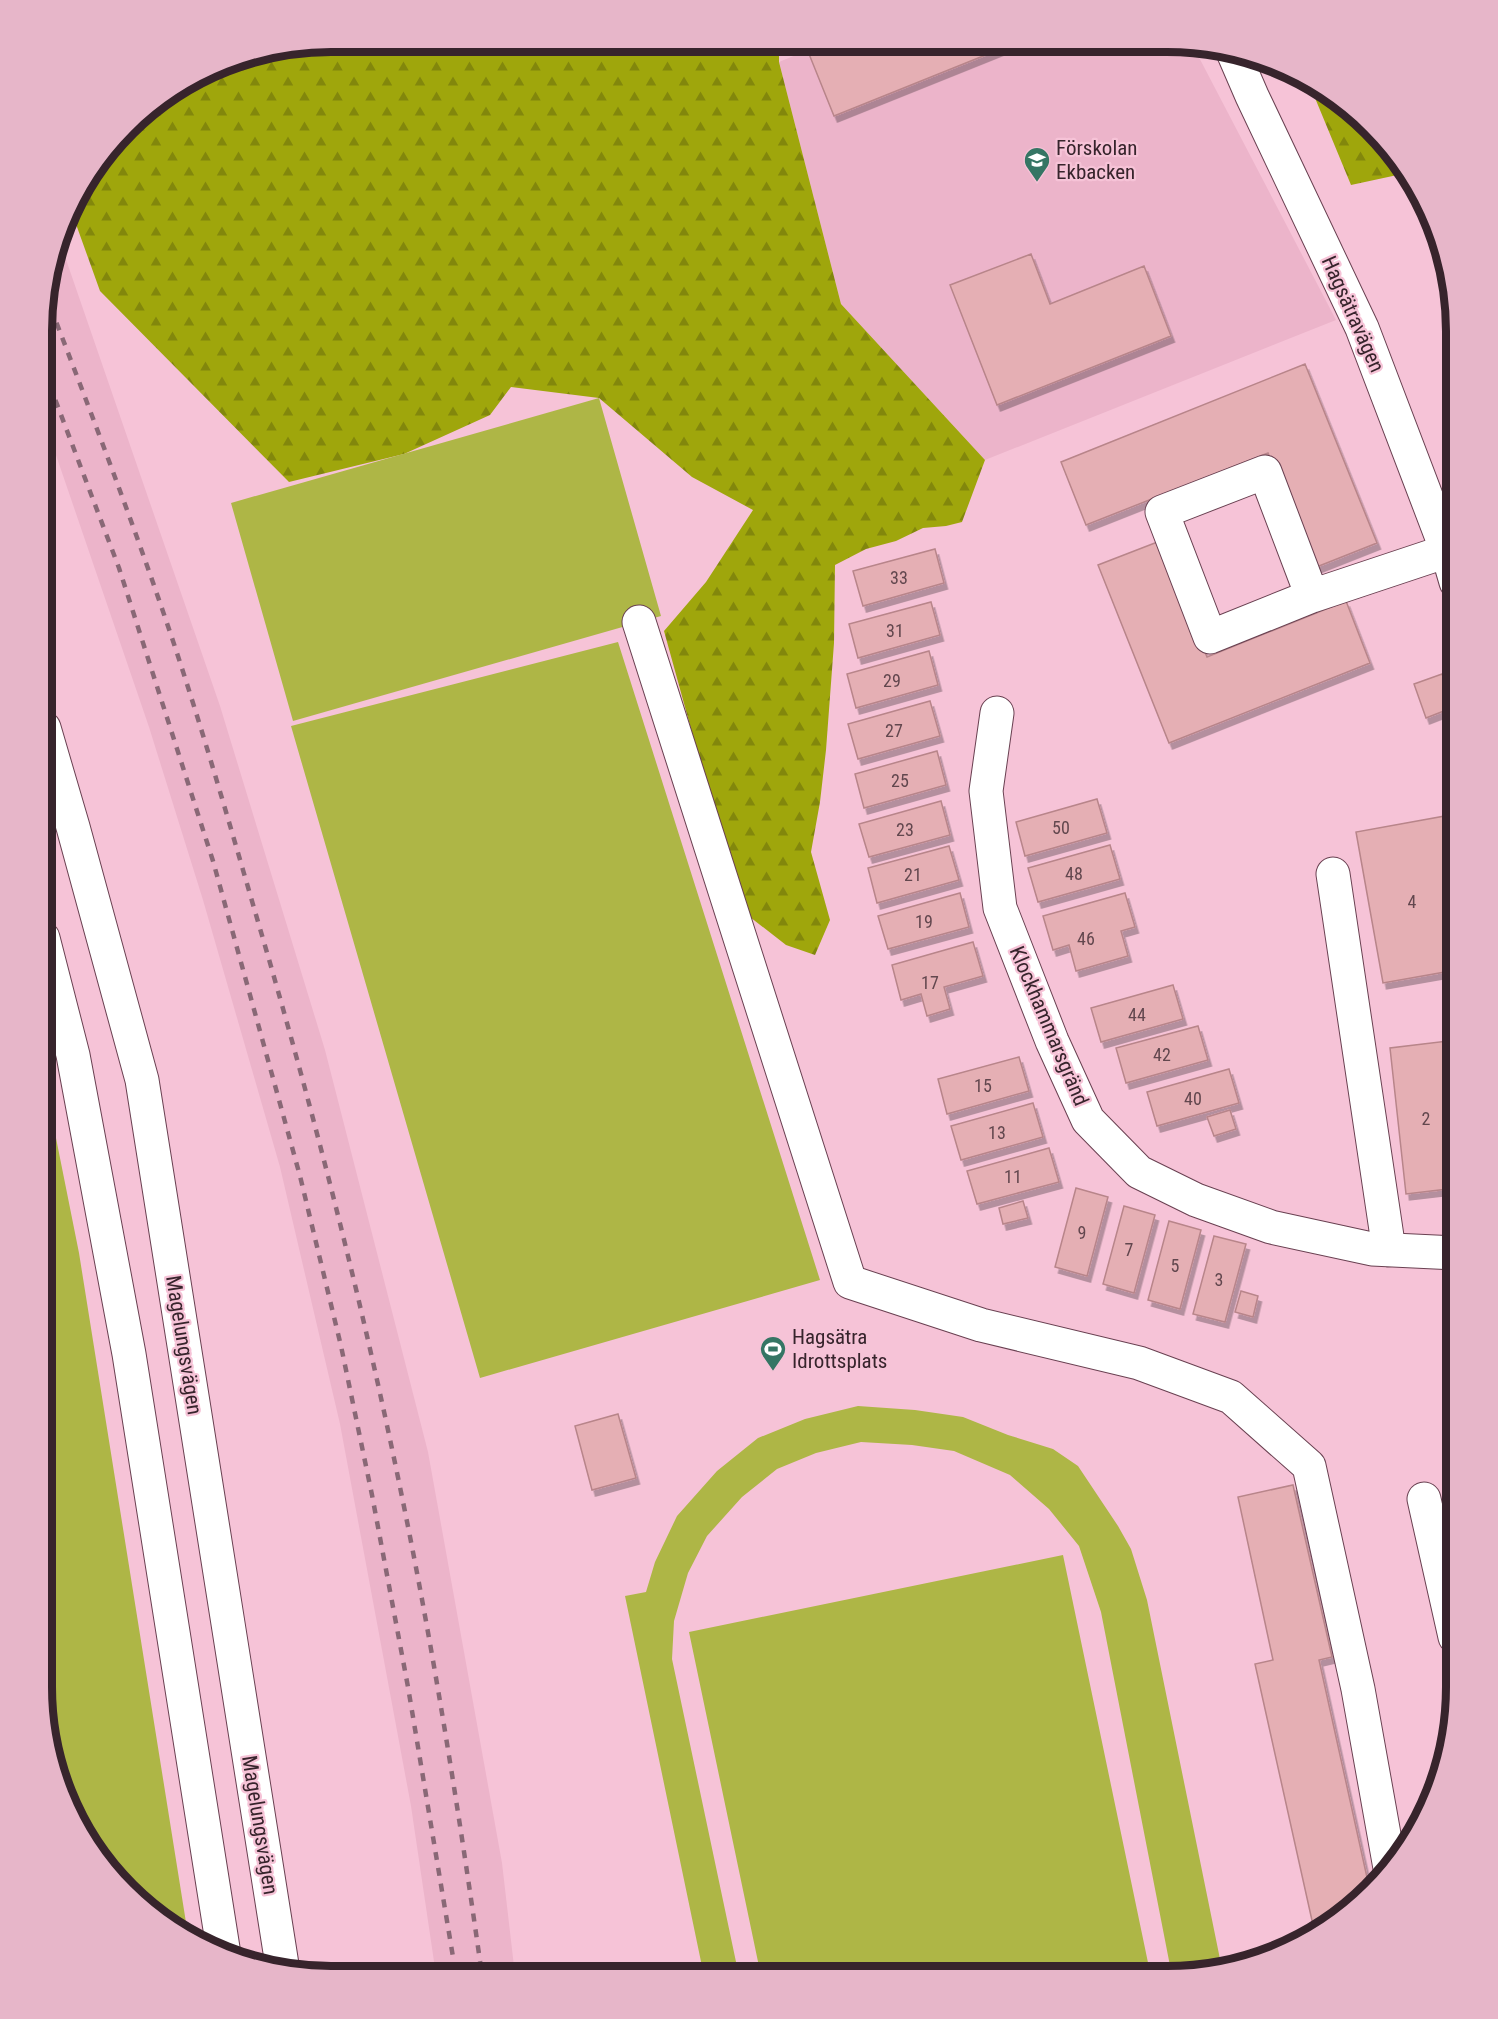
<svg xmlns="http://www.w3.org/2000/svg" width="1498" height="2019" viewBox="0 0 1498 2019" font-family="'Roboto Condensed',sans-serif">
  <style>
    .built { fill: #ecb4ca }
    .forest { fill: url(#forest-firs) }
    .green { fill: #aeb646 }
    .building { fill: #e5afb4; stroke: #b8858a; stroke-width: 1.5; filter: url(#shadow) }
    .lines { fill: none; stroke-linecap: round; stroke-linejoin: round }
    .minor-casing { stroke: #694051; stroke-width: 35 }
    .major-casing { stroke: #694051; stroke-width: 35 }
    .minor { stroke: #fff; stroke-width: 33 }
    .major { stroke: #fff; stroke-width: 33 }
    .rail { stroke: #896876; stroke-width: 4.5; stroke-dasharray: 8 8; stroke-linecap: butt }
    .labels { text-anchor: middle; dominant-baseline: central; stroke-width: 4.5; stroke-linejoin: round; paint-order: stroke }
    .number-label { font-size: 18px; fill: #62474e }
    .poi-label { font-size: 21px; fill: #37242c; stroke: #f6c3d7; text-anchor: start }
    .street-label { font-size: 21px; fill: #37242c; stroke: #f6c3d7 }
    .rim { fill: none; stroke: #37242c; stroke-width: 8 }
  </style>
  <defs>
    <pattern id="forest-firs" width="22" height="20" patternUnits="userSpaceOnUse" patternTransform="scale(1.5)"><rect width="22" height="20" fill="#9fa60c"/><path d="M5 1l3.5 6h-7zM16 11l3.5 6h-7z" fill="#82870c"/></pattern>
    <filter id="shadow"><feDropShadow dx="3.5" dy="6" stdDeviation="0" flood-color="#0004"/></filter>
  </defs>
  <rect width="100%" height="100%" fill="#f6c3d7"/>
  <path class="built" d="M825,43L1192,44L1336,320L985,460L841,304L779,62Z
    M61,245L220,706L325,1050L428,1452L502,1863L515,1975H436L411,1806L340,1424L280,1167L203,900L149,727L44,420L45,293Z"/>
  <path class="forest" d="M331,42L779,43V62L841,304L985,460L962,522L946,526L923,528L896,541L866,549L835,565L834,643L826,750L820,802L811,852L830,920L815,955L786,945L741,910L664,631L706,582L753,510L692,477L599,398L511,387L490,415L404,454L289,482L100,291L72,213L81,187L141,114L238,57Z
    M1308,81L1343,102L1402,174L1351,185Z"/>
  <path class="green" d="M599,398L661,616L293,721L231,503Z
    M618,642L820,1280L480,1378L291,726Z
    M43,1073L79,1253L188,1935L170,1928L114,1879L72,1816L42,1688Z
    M858,1406L915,1410L963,1417L1008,1435L1053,1449L1078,1466L1118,1526L1131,1549L1147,1600L1221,1964L1172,1976L1101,1612L1079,1546L1049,1509L1010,1475L954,1451L912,1445L861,1442L816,1453L777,1469L742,1497L707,1536L688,1573L674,1621L672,1659L739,1976H704L625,1596L646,1592L655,1562L677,1516L717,1471L758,1438L805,1419Z
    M1063,1555L1151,1977L761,1976L689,1632Z"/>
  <path class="building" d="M835,43L1013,44L834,116L809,54Z
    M1031,254L1050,304L1144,266L1171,336L997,405L950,285Z
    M1305,364L1377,543L1314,568L1268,453L1086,525L1061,462Z
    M1160,541L1207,657L1346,601L1370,663L1169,743L1098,565Z
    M935,549L944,583L863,606L853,571Z
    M931,602L940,635L858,658L849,624Z
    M929,651L938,685L856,708L847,674Z
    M1442,674L1454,707L1426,718L1414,684Z
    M930,701L940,736L858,759L848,724Z
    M937,751L946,785L864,808L855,774Z
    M1097,799L1107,833L1025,856L1016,822Z
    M941,801L950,835L869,857L859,824Z
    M1456,814V970L1383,983L1356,832Z
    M1110,845L1120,879L1038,902L1028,868Z
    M949,846L959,880L877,903L868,868Z
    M960,893L969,927L888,949L878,916Z
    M1125,893L1135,927L1121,931L1128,956L1076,971L1069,945L1053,950L1043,916Z
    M973,942L983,976L944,987L950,1009L927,1016L921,994L901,1000L892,965Z
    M1173,985L1183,1019L1101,1042L1091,1008Z
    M1198,1026L1208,1060L1126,1083L1116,1048Z
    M1456,1040V1188L1406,1194L1390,1048Z
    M1019,1057L1029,1091L947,1114L938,1079Z
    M1229,1069L1239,1103L1157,1126L1147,1092Z
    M1033,1103L1043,1137L961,1160L951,1126Z
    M1230,1110L1236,1129L1214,1136L1207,1117Z
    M1049,1148L1059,1182L977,1204L967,1171Z
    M1076,1188L1108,1197L1087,1276L1055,1267Z
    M1023,1201L1028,1218L1003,1224L999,1208Z
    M1124,1206L1155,1215L1134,1293L1103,1284Z
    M1169,1221L1201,1230L1180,1309L1148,1300Z
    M1214,1236L1246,1244L1225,1322L1193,1314Z
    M1241,1291L1258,1296L1253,1317L1235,1312Z
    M618,1414L636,1478L592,1490L575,1426Z
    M1293,1485L1332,1657L1319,1660L1370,1891L1358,1905L1315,1934L1255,1664L1273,1660L1238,1497Z"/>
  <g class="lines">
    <g class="minor-casing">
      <path id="minor" d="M1233,52L1252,96L1362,328L1447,551L1456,582
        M1312,596L1265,472L1162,512L1210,637L1312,596L1447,551
        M639,622L850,1282L981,1325L1139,1363L1231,1397L1309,1466L1358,1689L1390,1868
        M997,713L986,791L1000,908L1052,1041L1088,1120L1139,1172L1196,1200L1271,1227L1372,1249L1456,1253
        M1333,874L1389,1250
        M1424,1499L1455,1637"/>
    </g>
    <g class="major-casing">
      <path id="major" d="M44,728L73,827L142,1080L283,1971
        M43,938L73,1055L129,1354L223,1948"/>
    </g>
    <use href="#minor" class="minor"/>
    <use href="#major" class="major"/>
    <path class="rail" d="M45,293C89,407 133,522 172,638C207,743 237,850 268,956C319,1133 364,1311 401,1492C434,1652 459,1813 482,1975
      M44,370L119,568L213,861L300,1176L341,1346L372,1495L408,1687L456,1975"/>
  </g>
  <defs>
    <g id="school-pin" transform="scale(1.35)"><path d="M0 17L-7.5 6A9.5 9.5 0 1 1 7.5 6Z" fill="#357564" stroke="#f6c3d7"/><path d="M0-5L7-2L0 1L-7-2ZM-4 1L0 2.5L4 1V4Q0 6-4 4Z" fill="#fff"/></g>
    <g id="stadium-pin" transform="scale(1.35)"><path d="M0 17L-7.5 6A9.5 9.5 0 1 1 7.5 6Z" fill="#357564" stroke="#f6c3d7"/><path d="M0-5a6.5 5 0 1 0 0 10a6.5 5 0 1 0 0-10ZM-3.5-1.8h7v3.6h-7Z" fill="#fff"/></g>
  </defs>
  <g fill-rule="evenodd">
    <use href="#school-pin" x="1037" y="160"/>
    <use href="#stadium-pin" x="773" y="1349"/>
  </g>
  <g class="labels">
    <g class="number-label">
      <text x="899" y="577">33</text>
      <text x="895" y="630">31</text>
      <text x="892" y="680">29</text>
      <text x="894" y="730">27</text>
      <text x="900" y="780">25</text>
      <text x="1061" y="827">50</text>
      <text x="905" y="829">23</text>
      <text x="1074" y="873">48</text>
      <text x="913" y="874">21</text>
      <text x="1412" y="901">4</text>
      <text x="924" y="921">19</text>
      <text x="1086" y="938">46</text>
      <text x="930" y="982">17</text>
      <text x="1137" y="1014">44</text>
      <text x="1162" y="1054">42</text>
      <text x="983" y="1085">15</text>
      <text x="1193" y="1098">40</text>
      <text x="1426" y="1118">2</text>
      <text x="997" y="1132">13</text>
      <text x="1013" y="1176">11</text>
      <text x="1082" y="1232">9</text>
      <text x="1129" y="1249">7</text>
      <text x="1175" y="1265">5</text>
      <text x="1219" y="1279">3</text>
    </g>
    <g class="poi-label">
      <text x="1056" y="148">Förskolan<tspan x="1056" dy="24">Ekbacken</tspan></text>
      <text x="792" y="1337">Hagsätra<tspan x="792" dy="24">Idrottsplats</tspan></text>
    </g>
    <g class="street-label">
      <text transform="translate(1353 314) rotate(66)">Hagsätravägen</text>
      <text transform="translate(1049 1026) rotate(67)">Klockhammarsgränd</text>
      <text transform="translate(184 1345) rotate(81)">Magelungsvägen</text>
      <text transform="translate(260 1825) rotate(81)">Magelungsvägen</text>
    </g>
  </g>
  <path d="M0 0H1498V2019H0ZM331 52H1167A279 279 0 0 1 1446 331V1687A279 279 0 0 1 1167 1966H331A279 279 0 0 1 52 1687V331A279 279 0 0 1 331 52Z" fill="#e7b6c9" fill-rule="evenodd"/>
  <path class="rim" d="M331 52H1167A279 279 0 0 1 1446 331V1687A279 279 0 0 1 1167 1966H331A279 279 0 0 1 52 1687V331A279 279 0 0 1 331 52Z"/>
</svg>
